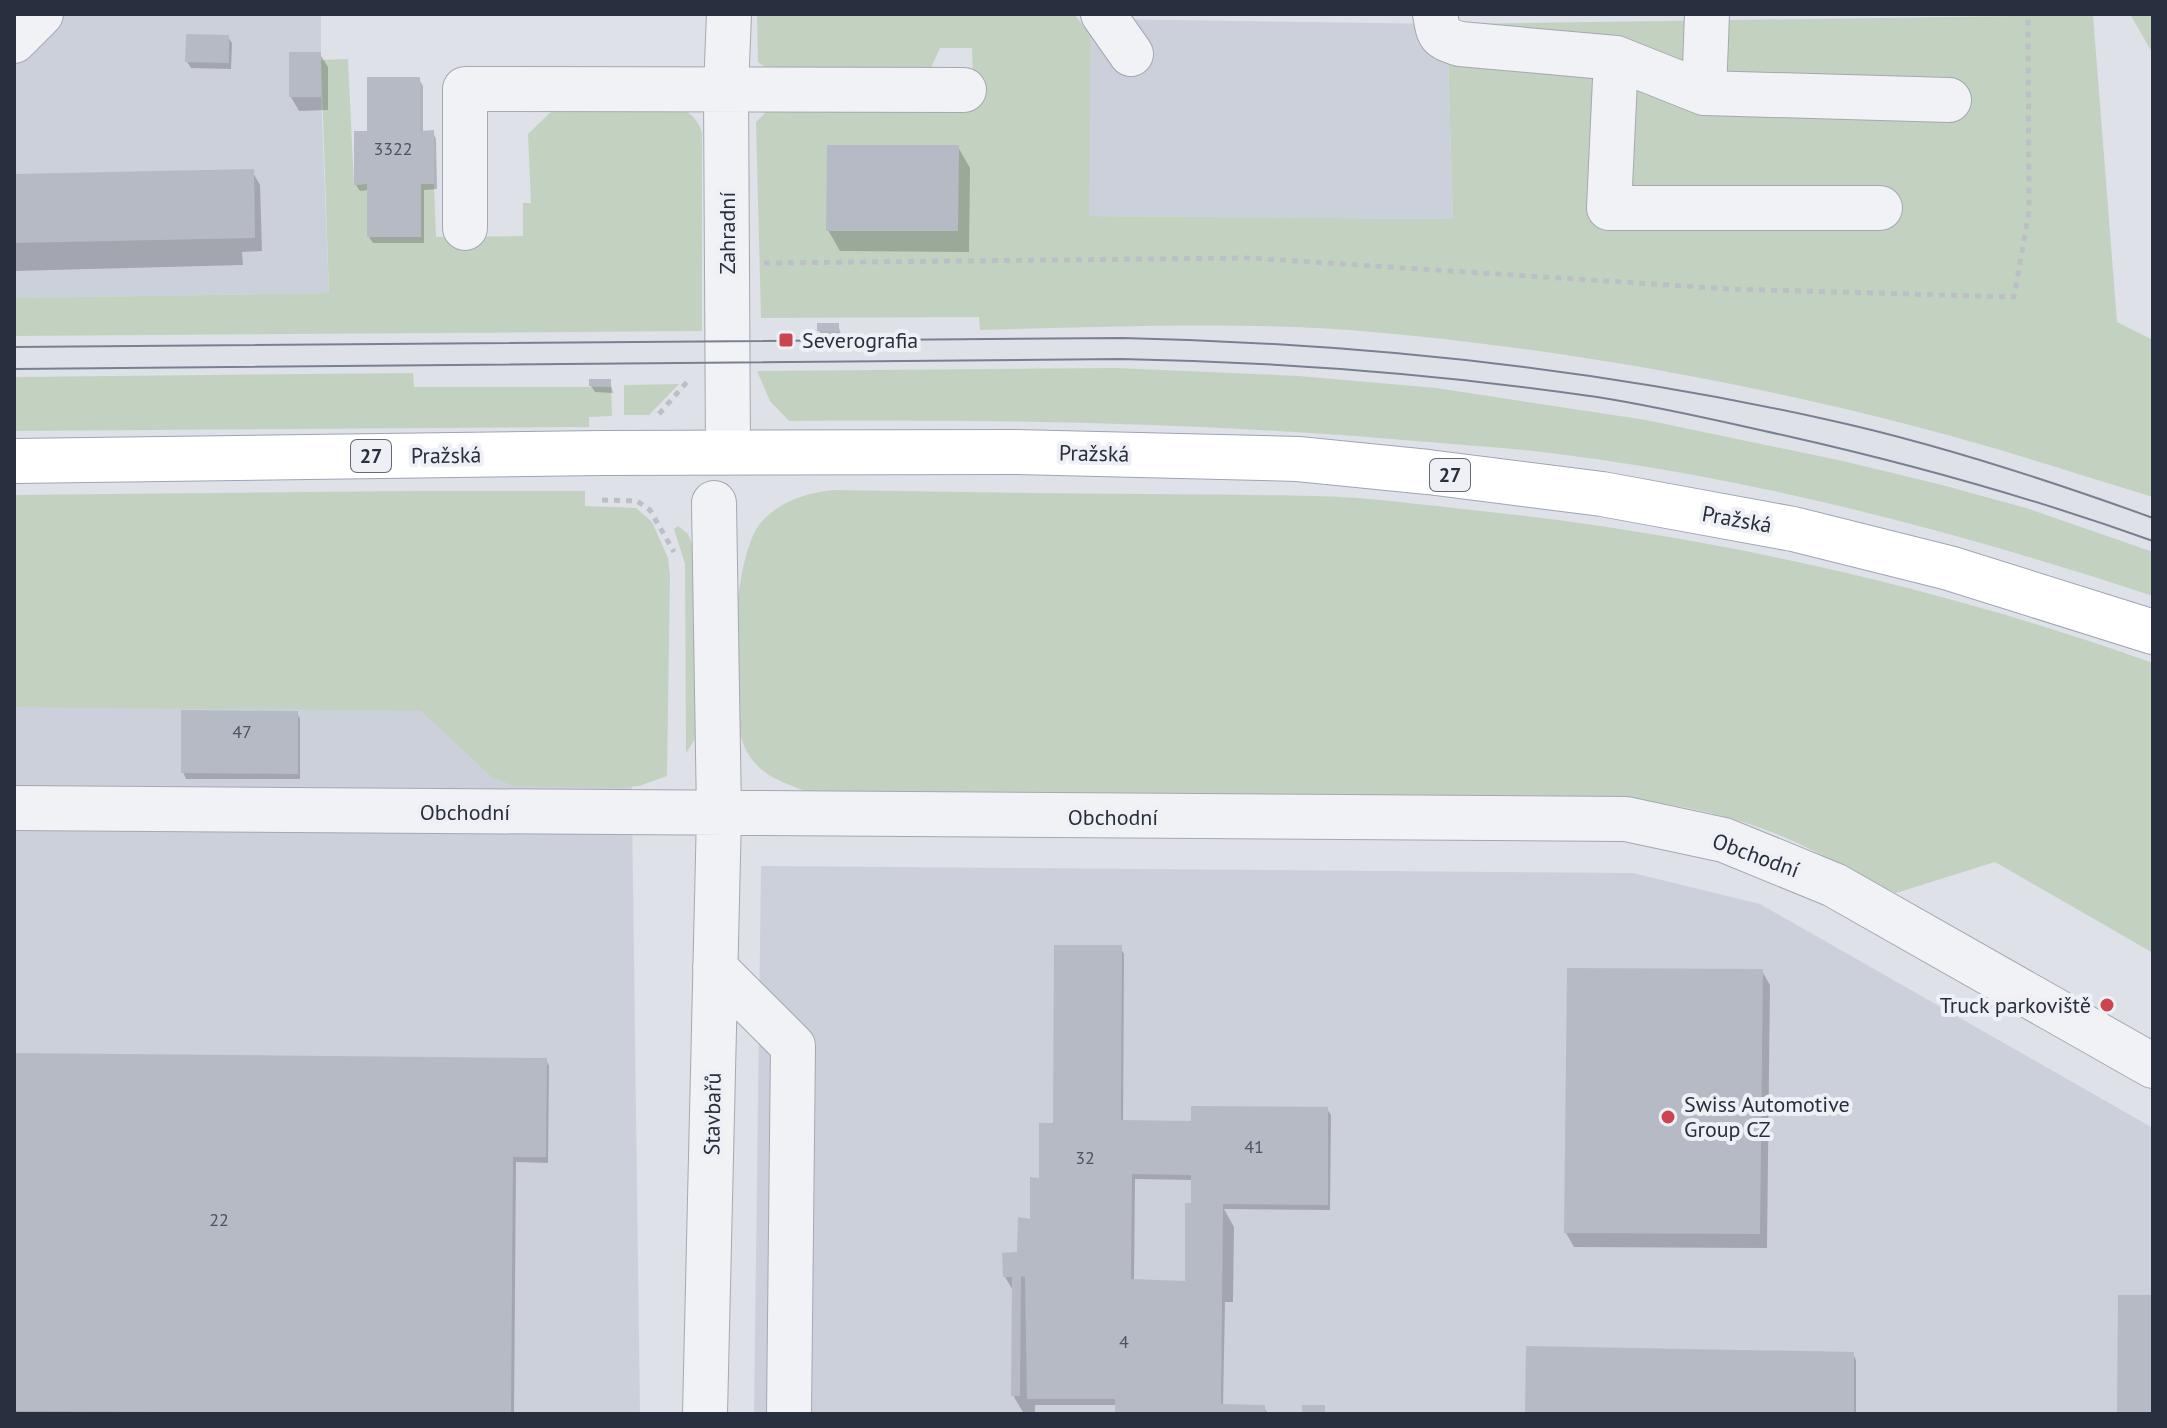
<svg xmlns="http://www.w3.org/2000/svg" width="2167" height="1428" viewBox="0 0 2167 1428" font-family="'PT Sans',sans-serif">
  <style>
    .built { fill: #ccd0da }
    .green { fill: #c3d2c0 }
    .shadow { fill: #0003; fill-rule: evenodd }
    .building { fill: #b6bac4; fill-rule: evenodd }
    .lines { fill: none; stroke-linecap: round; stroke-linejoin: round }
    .minor-casing { stroke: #a4a8b2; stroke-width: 46 }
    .major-casing { stroke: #9ea5b3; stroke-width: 46 }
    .path { stroke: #bdbfc6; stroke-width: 5; stroke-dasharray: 6 6; stroke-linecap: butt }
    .minor { stroke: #f1f2f6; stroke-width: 44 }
    .major { stroke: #fff; stroke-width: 44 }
    .tram { stroke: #788091; stroke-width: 2 }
    .poi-dot { fill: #cc4450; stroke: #eef0f5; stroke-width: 3 }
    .labels { text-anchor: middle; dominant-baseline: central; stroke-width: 8; stroke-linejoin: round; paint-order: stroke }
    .number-label { font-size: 18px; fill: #4c5260 }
    .shield { fill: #eef0f5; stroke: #636975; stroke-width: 2 }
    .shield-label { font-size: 20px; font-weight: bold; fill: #282f3e }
    .street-label { font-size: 22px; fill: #282f3e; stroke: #eef0f5 }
    .poi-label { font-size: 22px; fill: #282f3e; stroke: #eef0f5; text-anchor: start }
  </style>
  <rect width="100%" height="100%" fill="#dee1e8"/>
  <path class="built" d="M14,14H321V97L329,293L14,298Z
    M1107,19L1447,24L1453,219L1088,216L1091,35Z
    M14,652L630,658L640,1414H14Z
    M761,866L1633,873L1760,904L2153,1128V1414H754Z"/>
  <path class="green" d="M757,14H1074L1091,35L1089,216L1453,219L1447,24L2093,15L2117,322L2153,340V497C2076,474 1999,448 1921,428C1738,380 1550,347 1361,331C1234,321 1107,327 980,330L979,317L761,318L756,122L767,111L974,106L972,48H940L930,70H769L758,62Z
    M2130,14H2153V54Z
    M348,59L354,185L367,184L368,237H421V184H434L436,237L523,236V203H531L528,134L553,110L683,109C693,116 699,121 702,133V331L14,336V298L329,293L321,60Z
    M1116,368L1299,376L1436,388L1646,420L1843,461L1942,485L2026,508L2153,552V596C1964,534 1771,482 1573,456C1525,449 1476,446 1428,442C1215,423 1002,419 789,421L770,401L757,371Z
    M413,373L414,387H611L612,416L589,417V427L14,431V377Z
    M679,384L649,415H624V385Z
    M834,490C937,492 1040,493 1143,494C1215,495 1287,494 1358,498C1396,501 1434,506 1472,510C1703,534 1934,585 2153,663V953L1995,862L1896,893C1858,877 1824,854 1786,838C1724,811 1656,800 1589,796L806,791C783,783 760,775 747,752C725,713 732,561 759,525C777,502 805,493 834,490Z
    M418,491H585V506L636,508L652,522L668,558L670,575L667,776L639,786L618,788L514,786L493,778L421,711L14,707V495Z
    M678,526L688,534L696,554L699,733L686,753L685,564L674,529Z"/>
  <path class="shadow" d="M228,37L232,43L231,69L191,68L187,62Z
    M320,54L328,67V110L299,111L291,97Z
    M419,79L423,86V133L433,132L436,139L437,189L424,190V243H373L369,237V190L360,191L356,185L369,132Z
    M958,147L970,168L969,252L840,251L828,230Z
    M252,171L260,185L262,251L242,252L243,265L14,271V176Z
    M838,325L842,337H823L819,331Z
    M610,381L613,393L595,392L591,386Z
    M297,713L300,719V779H186L183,772Z
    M1120,947L1124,954L1123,1123L1193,1124L1327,1109L1331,1115L1330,1210L1224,1209L1234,1227L1233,1302H1225L1223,1406L1264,1407L1268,1414H1117V1405H1035V1414H1024L1013,1395L1014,1292L1005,1277L1033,1228L1041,1180L1055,1125ZM1135,1179L1193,1180L1187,1283L1134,1282Z
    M1762,971L1770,985L1767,1248L1574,1247L1566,1233Z
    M14,1055L546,1060L549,1066L548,1163L516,1162L514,1414H14Z
    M1853,1354L1856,1360V1414H1527Z"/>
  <path class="building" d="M186,34L229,35V63L185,62Z
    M289,52H321V97H289Z
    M367,77H420V131L434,130V184H421V237H367V184L354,185V131H367Z
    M827,145H959L958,231H826Z
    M254,169L255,238L14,243V174Z
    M817,323H839V331H817Z
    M589,379H611V387L589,386Z
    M181,710L298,711V774L181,773Z
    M1054,945H1122L1121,1120L1191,1121V1106L1328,1107V1205L1223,1204L1221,1404L1265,1405V1414H1115V1399H1027L1025,1277L1021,1276L1020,1396H1011L1012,1277H1003L1002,1253L1017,1252L1018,1217L1030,1219V1177L1039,1178V1123H1053ZM1132,1174L1191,1175V1203H1185V1281L1131,1279Z
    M1567,968L1763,969L1760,1234L1564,1233Z
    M14,1053L547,1058L546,1157H513L511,1414L14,1411Z
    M2118,1295H2153V1414H2117Z
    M1526,1346L1854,1352V1414H1525Z
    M1302,1405H1325V1414H1302Z"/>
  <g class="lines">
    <g class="minor-casing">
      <path id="minor" d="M1103,14L1131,54
        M1435,14C1439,36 1438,37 1460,44L1616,58L1704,93L1949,100
        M14,41L41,14
        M1616,58L1609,208H1880
        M1704,93L1707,14
        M465,228V89L964,90
        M728,452L726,89L729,14
        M14,808L1626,819L1724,840L1834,885L2153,1066
        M715,968L793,1046L789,1414
        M705,1414L719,814L714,503"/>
    </g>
    <g class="major-casing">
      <path id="major" d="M14,461L602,453L1015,452L1298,459L1428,472L1602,494L1793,529L1949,568L2153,632"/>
    </g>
    <path class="path" d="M764,263L1250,258L1730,289L2014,297L2029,211L2028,14
      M659,414L687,382
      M602,500L637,501L650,510L674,552"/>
    <use href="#minor" class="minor"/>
    <use href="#major" class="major"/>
    <path class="tram" d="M14,347L1122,338C1360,343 1597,368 1829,420C1938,444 2048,480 2153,518
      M14,369L1121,359C1281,362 1439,374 1597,397C1661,407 1724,422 1787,436C1911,464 2033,498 2153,541"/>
  </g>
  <g class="poi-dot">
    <rect x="778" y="332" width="16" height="16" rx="4"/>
    <circle cx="2107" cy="1005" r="8"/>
    <circle cx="1668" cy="1117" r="8"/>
  </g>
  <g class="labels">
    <g class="number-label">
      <text x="393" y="148">3322</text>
      <text x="242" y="731">47</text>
      <text x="1254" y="1146">41</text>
      <text x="1085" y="1157">32</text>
      <text x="219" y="1219">22</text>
      <text x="1124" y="1341">4</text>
    </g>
    <g class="shield">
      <rect x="351" y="440" width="40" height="32" rx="6"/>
      <rect x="1430" y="459" width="40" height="32" rx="6"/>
    </g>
    <g class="shield-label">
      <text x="371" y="456">27</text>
      <text x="1450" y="475">27</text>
    </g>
    <g class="street-label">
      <text transform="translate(727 233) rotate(-90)">Zahradní</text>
      <text transform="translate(1094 453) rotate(1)">Pražská</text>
      <text transform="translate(446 455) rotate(-1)">Pražská</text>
      <text transform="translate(1737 519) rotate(10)">Pražská</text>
      <text x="465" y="812">Obchodní</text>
      <text x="1113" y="817">Obchodní</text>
      <text transform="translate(1756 855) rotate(20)">Obchodní</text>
      <text transform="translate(712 1114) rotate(-89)">Stavbařů</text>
    </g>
    <g class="poi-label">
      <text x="802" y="340">Severografia</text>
      <text x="2091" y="1005" text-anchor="end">Truck parkoviště</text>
      <text x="1684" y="1104">Swiss Automotive<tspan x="1684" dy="25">Group CZ</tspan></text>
    </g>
  </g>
  <rect width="2167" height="1428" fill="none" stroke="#282f3e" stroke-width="32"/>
</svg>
